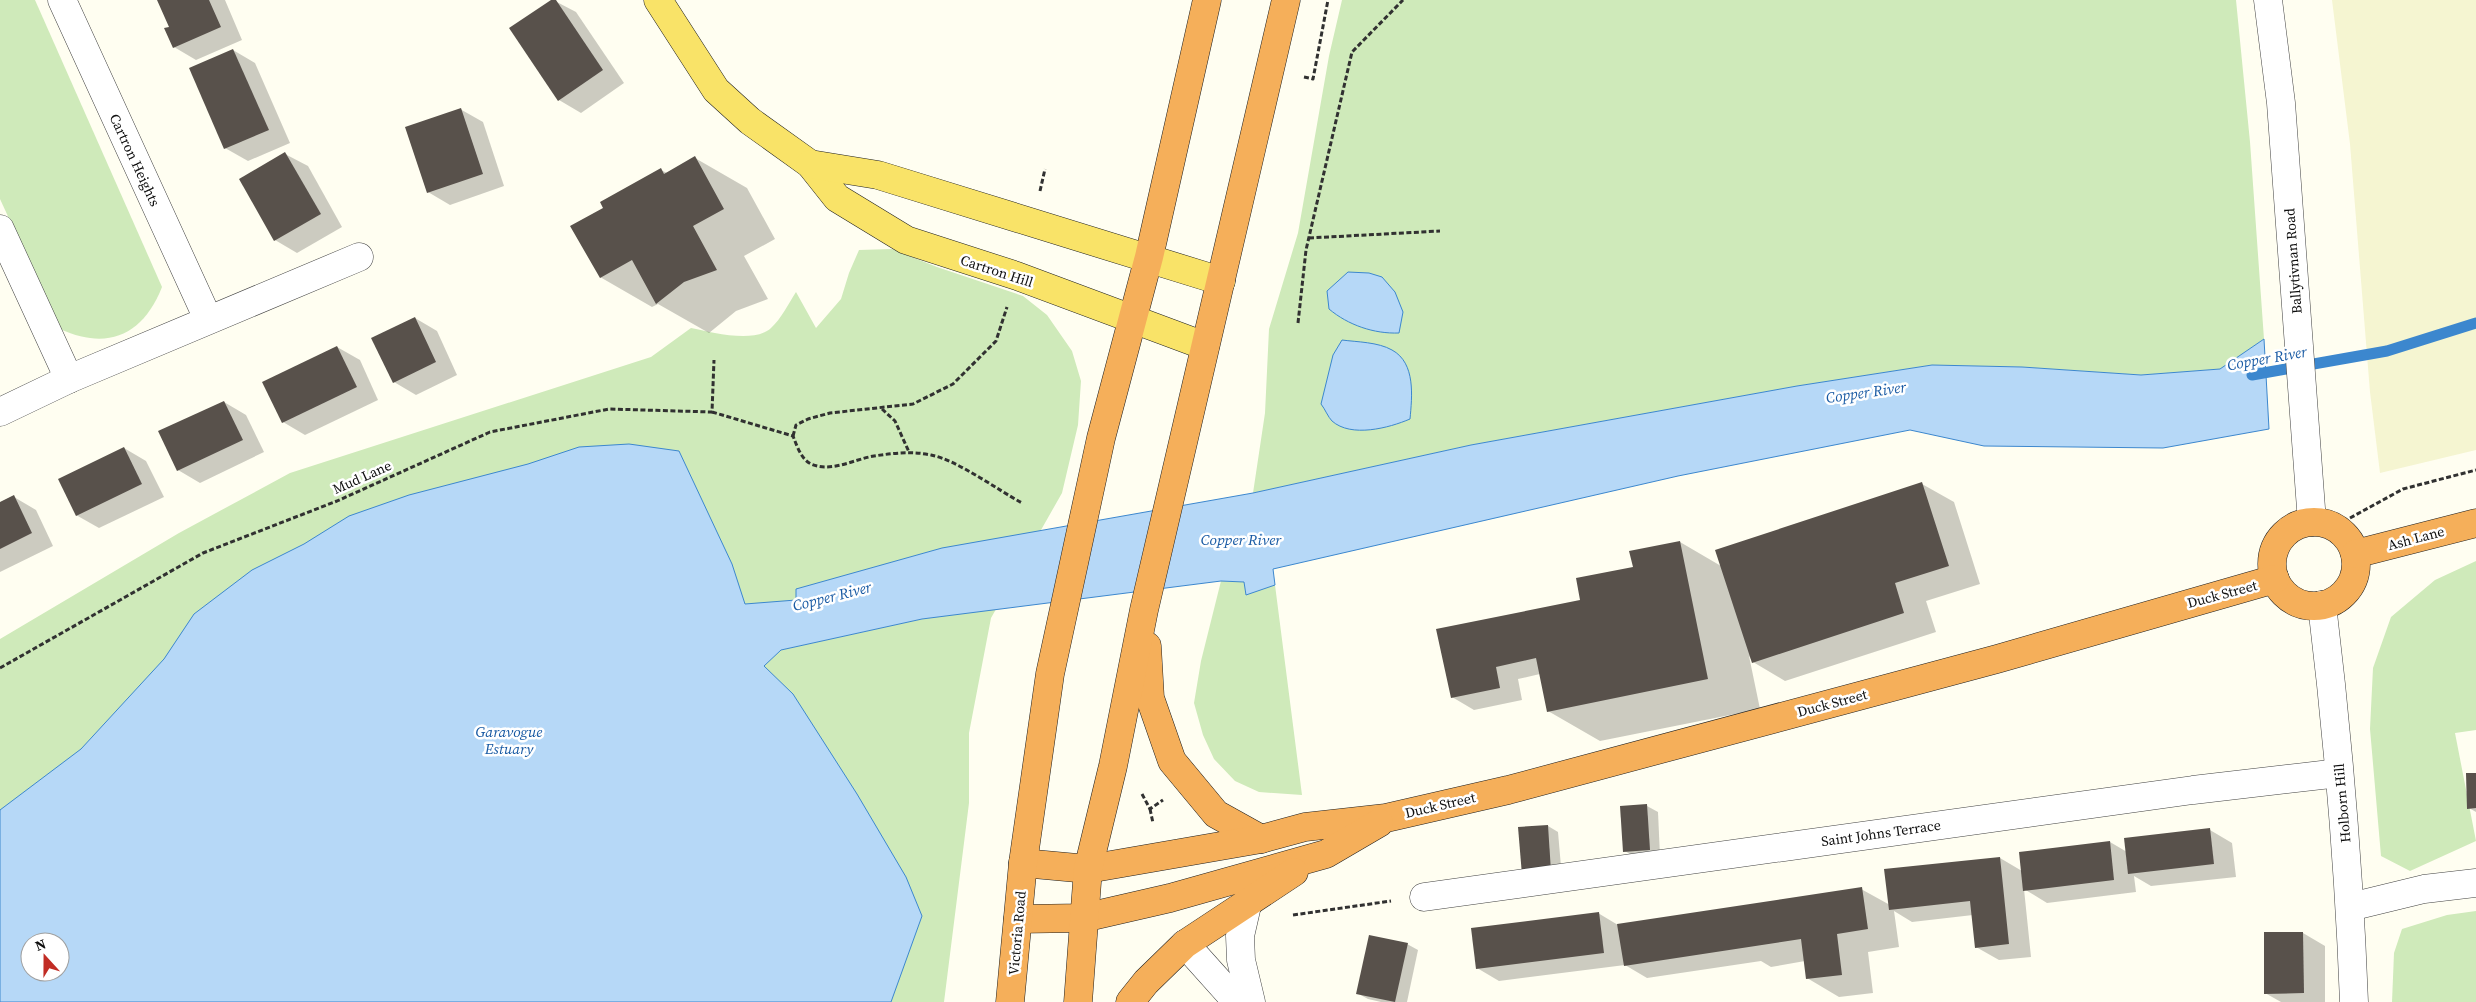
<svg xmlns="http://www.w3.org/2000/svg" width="2476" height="1002" font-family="'Source Serif 4',serif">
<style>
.farmland{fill:#f5f5d1}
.green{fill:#cfeaba;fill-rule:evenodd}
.water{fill:#b6d8f7;stroke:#3c87ce;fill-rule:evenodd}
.shadow{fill:#0003}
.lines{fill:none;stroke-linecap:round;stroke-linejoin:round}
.stream{stroke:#3c87ce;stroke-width:11}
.building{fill:#58514b}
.minor-casing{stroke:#424242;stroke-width:29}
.major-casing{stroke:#202020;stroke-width:29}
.highway-casing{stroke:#202020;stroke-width:29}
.path{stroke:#313131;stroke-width:3;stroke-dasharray:5 2.5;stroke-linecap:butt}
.minor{stroke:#fff;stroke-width:28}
.major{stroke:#f9e368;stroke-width:28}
.highway{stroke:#f5af5a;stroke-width:28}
.labels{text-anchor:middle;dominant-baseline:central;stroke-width:5;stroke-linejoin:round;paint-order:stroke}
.street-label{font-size:14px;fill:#0f0f0f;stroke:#fff}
.water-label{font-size:15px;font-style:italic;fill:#1759a3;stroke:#fff}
</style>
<rect width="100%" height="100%" fill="#fffef1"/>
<path class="farmland" d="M2332 0H2476V450L2380 473 2370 392 2350 144Z"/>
<g class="green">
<path d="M0 0H35L162 287C143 335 108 351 60 329L0 199Z"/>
<path d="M1342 0H2236L2250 142 2264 339 2221 369 2141 375 2022 367 1932 365 1797 386 1471 445 1253 493 1265 413 1269 329 1298 233 1329 56Z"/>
<path d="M892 249 937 267 1023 296 1047 315 1072 351 1081 381 1078 425 1062 493 991 618 969 733V803L944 1002H0V639L179 533 290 473 651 357 691 328C711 332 754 344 771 328 781 319 789 303 796 292L816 328 841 299 849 273 859 250ZM942 548 956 614 922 619 781 650 764 665 796 600 797 589ZM30 942H60V972H30Z"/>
<path d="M2476 561V730L2455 733 2476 841 2410 871 2381 856 2370 729 2373 668 2391 617 2435 580Z"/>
<path d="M1221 581 1244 582 1246 594 1275 585 1302 795 1259 792 1235 781 1214 759 1203 735 1194 703 1201 661Z"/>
<path d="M2476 911V1002H2392L2394 953 2402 929 2447 915Z"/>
</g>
<g class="water">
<path d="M1348 272 1369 273 1382 277 1395 292 1403 312 1399 333C1374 334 1348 325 1329 309L1327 291Z"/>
<path d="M2264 339 2269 429 2163 448 1984 446 1910 430 1678 476 1273 569 1275 585 1246 595 1244 582 1221 581 922 619 781 650 764 666 793 694 857 794 906 877 922 916 891 1002H0V810L81 749 164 659 194 614 252 570 304 544 349 516 409 495 528 464 579 447 629 444 679 451 732 564 745 604 796 600V589L942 548 1253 493 1471 445 1797 386 1932 365 2022 367 2141 375 2220 369ZM30 942H60V972H30Z"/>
<path d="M1342 340C1357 342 1378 342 1392 350 1416 363 1412 397 1410 419 1389 428 1351 438 1332 421 1328 417 1325 409 1321 404L1333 355Z"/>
</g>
<g class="shadow">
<path d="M159 0H225L242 40 196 60 174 47 170 27Z"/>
<path d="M553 0 576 12 624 83 581 113 559 100Z"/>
<path d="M233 50 255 63 290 143 248 161 225 148Z"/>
<path d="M460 109 483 122 504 186 450 205 428 192Z"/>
<path d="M285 154 308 166 342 227 297 253 275 240Z"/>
<path d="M695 158 747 188 775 239 744 256 768 299 736 311 709 333 658 304 652 307 600 277 605 208 661 170 667 173Z"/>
<path d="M415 318 437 331 457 375 416 395 394 382Z"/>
<path d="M337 347 360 360 378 400 305 435 283 422Z"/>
<path d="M224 402 246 415 264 452 200 483 178 470Z"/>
<path d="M124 448 146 461 164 497 99 528 76 515Z"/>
<path d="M1922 484 1954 502 1980 584 1926 601 1936 632 1785 681 1753 662 1749 656 1760 709 1600 741 1548 711 1540 674 1518 679 1522 700 1474 710 1452 697 1581 601 1680 542 1721 566Z"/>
<path d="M14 497 36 510 53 546 0 572V503Z"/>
<path d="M2476 774V812L2469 808Z"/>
<path d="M1647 806 1658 812 1660 856 1636 858 1625 851Z"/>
<path d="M1548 826 1558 832 1562 878 1534 880Z"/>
<path d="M2210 830 2232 843 2236 877 2151 886 2134 876 2136 892 2047 903 2024 889 2031 957 1999 960 1976 947 1973 915 1912 922 1894 911 1899 947 1868 952 1873 993 1839 997 1807 978 1805 961 1771 967 1761 961 1647 978 1625 965 1499 981 1477 968 1598 913 1618 925 1861 889 1890 905 2000 858 2022 871 2110 842 2127 852Z"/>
<path d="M2265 933H2303L2325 946V1002H2281L2265 993Z"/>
<path d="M1407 944 1418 950 1407 1002H1381L1368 999 1357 993Z"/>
</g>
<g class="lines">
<path class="stream" d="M2252 375 2387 351 2476 323"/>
</g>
<g class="building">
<path d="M157 0H209L221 27 173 48 164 28 169 27Z"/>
<path d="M551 0H556L603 70 558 101 509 28Z"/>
<path d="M233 49 269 130 224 149 189 68Z"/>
<path d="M461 108 483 174 427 193 405 127Z"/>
<path d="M285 152 321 214 274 241 239 179Z"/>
<path d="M695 156 724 209 693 226 717 270 684 282 656 304 632 260 600 278 570 226 603 208 600 202 661 168 664 174Z"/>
<path d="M415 317 436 362 393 383 371 338Z"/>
<path d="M337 346 357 387 282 423 262 382Z"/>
<path d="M224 401 243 440 177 471 158 431Z"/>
<path d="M124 447 142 484 76 516 58 479Z"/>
<path d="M1922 482 1949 566 1895 583 1904 613 1752 663 1715 550Z"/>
<path d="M14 495 32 533 0 549V502Z"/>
<path d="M1680 541 1708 679 1547 712 1536 658 1496 667 1500 688 1451 698 1436 629 1580 600 1576 578 1633 567 1629 551Z"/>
<path d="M2466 773H2476V808L2467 809Z"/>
<path d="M1647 804 1650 850 1623 852 1620 806Z"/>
<path d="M1548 825 1551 872 1522 875 1518 827Z"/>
<path d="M2210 828 2214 864 2128 874 2124 838Z"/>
<path d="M2110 841 2114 880 2023 891 2019 852Z"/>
<path d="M2000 857 2009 944 1975 948 1970 901 1889 910 1884 869Z"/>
<path d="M1862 887 1868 929 1837 934 1842 975 1806 979 1801 939 1624 966 1617 924Z"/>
<path d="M1599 912 1604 953 1476 969 1471 928Z"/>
<path d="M2264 932H2303L2304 993 2264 994Z"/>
<path d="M1369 935 1408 943 1395 1002 1356 994Z"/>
</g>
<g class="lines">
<defs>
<g id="minor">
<path d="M62 0 208 319"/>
<path d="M2268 0 2281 103 2312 522"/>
<path d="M0 229 69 379"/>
<path d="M0 412 69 379 359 257"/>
<path d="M2322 605C2338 737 2349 869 2354 1002"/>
<path d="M1424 897 2193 790 2339 773"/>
<path d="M1248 901 1240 936 1241 960 1251 1002"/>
<path d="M2350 907 2424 889 2476 883"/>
<path d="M1185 944 1237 1002"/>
</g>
<g id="major">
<path d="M658 0 716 90 750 121 810 164 837 198 906 240 1017 276 1205 346"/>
<path d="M810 164 878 175 1221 281"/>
</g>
<g id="highway">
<circle cx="2314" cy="564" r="42"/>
<path d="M2355 554 2476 523"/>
<path d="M1147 646 1150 698 1172 761 1216 814 1261 839"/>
<path d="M1023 863 1088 869 1261 839 1305 827 1386 818 1508 790 1997 659 2275 579"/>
<path d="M1018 919 1083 918 1170 898 1326 854 1379 823"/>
<path d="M1010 1002 1023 863 1050 674 1101 438 1149 257 1207 0"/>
<path d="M1078 1002 1088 869 1113 766 1144 610 1286 0"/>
<path d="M1130 1002 1146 982 1185 944 1294 872"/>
</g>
</defs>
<use href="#minor" class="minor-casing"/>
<use href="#major" class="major-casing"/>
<use href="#highway" class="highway-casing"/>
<g class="path">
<path d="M1304 77 1313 79 1328 0"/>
<path d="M1040 191 1045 169"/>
<path d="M1309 238 1440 231"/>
<path d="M1298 323 1306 250 1352 52 1403 0"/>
<path d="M882 409 895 421 909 452"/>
<path d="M712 412 793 436C797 446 801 459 811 464 831 473 855 459 874 456 894 453 912 451 931 455 957 460 998 490 1022 503"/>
<path d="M793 436 796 425 808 419 830 413 913 404 953 384 996 341 1007 307"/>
<path d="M2350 518 2403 489 2476 470"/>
<path d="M0 668 203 553 337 501 490 432 609 409 712 412 714 360"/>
<path d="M1142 794 1150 809 1163 800"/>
<path d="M1150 809 1153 823"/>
<path d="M1293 915 1391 901"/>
</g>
<use href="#minor" class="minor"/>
<use href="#major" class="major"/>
<use href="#highway" class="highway"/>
</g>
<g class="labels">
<g class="street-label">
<text transform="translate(135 160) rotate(65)">Cartron Heights</text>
<text transform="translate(2293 261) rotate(-94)">Ballytivnan Road</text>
<text transform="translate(997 271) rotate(18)">Cartron Hill</text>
<text transform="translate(362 477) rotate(-24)">Mud Lane</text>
<text transform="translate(2416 538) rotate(-15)">Ash Lane</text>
<text transform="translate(2222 594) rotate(-15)">Duck Street</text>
<text transform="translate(1832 703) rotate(-15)">Duck Street</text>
<text transform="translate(2342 803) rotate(-95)">Holborn Hill</text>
<text transform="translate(1440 805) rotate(-13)">Duck Street</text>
<text transform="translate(1881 833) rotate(-8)">Saint Johns Terrace</text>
<text transform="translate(1017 933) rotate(-85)">Victoria Road</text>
</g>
<g class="water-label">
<text transform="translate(2267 358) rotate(-10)">Copper River</text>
<text transform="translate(1866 392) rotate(-8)">Copper River</text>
<text x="1241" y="539">Copper River</text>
<text transform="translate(832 596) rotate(-14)">Copper River</text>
<text x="509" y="731">Garavogue<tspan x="509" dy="17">Estuary</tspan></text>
</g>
</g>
<g transform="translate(45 957) rotate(339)"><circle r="24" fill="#ffffff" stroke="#9f9f9f"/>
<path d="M0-4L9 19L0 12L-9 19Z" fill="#c12c25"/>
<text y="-8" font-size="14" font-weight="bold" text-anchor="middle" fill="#0f0f0f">N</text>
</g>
</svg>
